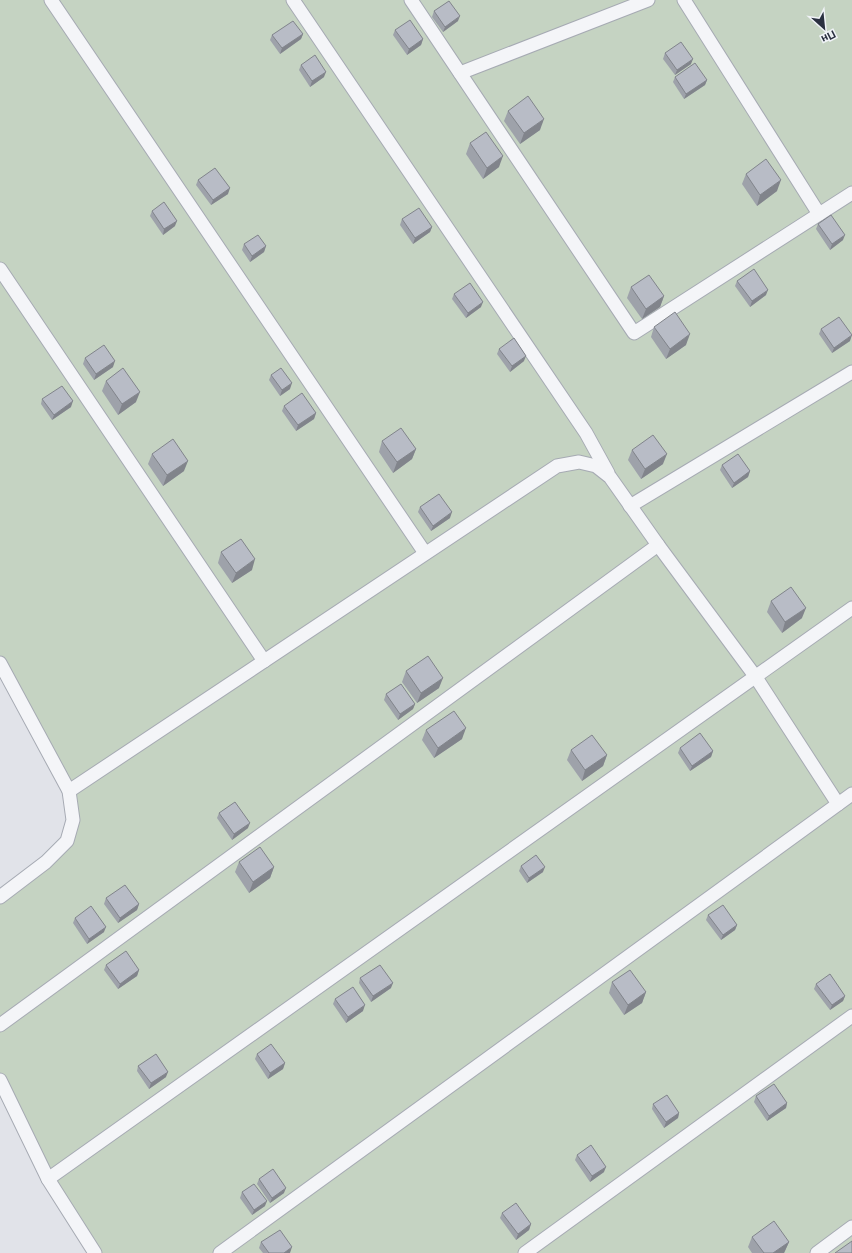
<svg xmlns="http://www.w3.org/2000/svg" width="852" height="1253" font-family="Barlow,sans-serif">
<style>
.green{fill:#c5d3c2}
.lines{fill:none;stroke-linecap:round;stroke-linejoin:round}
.service-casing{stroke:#a6aab3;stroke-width:15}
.service{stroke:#f4f5f8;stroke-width:13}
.wall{fill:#9ea2aa}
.shaded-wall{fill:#81848b}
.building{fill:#b8bcc6;stroke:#81848b}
</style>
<rect width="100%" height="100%" fill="#e1e3e9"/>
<path class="green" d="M0 0H852V1253H95L0 1080V897L67 841 69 791 0 663Z"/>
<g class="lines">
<defs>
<g id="service">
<path d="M51 0 425 553"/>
<path d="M293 0 586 433 608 473"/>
<path d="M411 0 634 333 852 193"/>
<path d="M684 0 819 214"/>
<path d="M460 73 648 0"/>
<path d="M0 269 264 661"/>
<path d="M630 506 852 372"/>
<path d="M0 663 69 791 73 820 67 841 46 862 0 897"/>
<path d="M69 791 557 466 579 462 596 466 610 477 658 545 755 676 838 804"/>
<path d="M0 1025 658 545"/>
<path d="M0 1080 48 1179 95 1253"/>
<path d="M48 1179 852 608"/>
<path d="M220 1253 852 794"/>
<path d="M525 1253 852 1016"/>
<path d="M817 1253 852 1227"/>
</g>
</defs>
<use href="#service" class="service-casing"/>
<use href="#service" class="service"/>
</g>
<g class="wall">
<path d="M434 11 458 21 443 32 432 17Z"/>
<path d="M395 30 423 39 421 45 407 55 393 35Z"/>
<path d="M303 34 301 39 280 54 270 40 272 35Z"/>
<path d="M665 53 691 64 675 75 663 59Z"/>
<path d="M301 65 324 77 310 87 299 70Z"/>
<path d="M675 77 707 80 705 85 684 99 673 82Z"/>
<path d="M508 111 540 130 520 144 504 121Z"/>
<path d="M470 143 499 167 483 179 466 154Z"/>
<path d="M746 174 777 191 757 206 742 184Z"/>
<path d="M198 180 228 194 211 205 196 185Z"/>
<path d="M152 211 175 226 163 235 150 216Z"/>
<path d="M402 219 432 227 430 232 413 244 400 225Z"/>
<path d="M818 224 843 240 830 250 816 229Z"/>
<path d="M244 244 266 246 264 252 250 262 242 250Z"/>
<path d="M737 281 766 295 750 307 735 286Z"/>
<path d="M631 287 664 296 660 307 642 319 627 298Z"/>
<path d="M454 294 481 307 466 318 452 299Z"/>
<path d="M654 327 686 345 666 359 651 337Z"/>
<path d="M821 329 850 341 832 353 819 334Z"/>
<path d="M499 349 524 361 510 372 497 354Z"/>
<path d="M85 358 113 367 94 380 83 364Z"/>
<path d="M271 375 290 389 280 396 269 380Z"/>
<path d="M106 381 136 402 118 415 102 391Z"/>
<path d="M42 399 71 407 52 420 41 404Z"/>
<path d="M284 406 316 413 314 419 296 431 282 411Z"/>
<path d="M382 441 416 449 412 459 393 473 379 452Z"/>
<path d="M632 450 663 464 641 479 628 460Z"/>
<path d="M152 454 184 471 163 486 148 464Z"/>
<path d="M722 465 750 471 748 477 732 488 720 470Z"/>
<path d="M420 507 450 518 431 531 418 512Z"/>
<path d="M221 552 252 570 232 583 218 563Z"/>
<path d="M771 601 802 618 782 633 767 612Z"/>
<path d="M406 671 439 688 417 703 402 682Z"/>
<path d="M386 694 415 704 413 709 398 720 384 700Z"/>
<path d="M426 730 462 739 434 758 422 740Z"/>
<path d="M680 748 713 751 711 757 690 771 678 753Z"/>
<path d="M571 750 607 755 603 766 582 781 567 760Z"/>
<path d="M219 813 248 828 232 840 217 818Z"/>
<path d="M239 862 274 867 270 878 249 893 235 872Z"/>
<path d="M521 866 543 872 527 883 519 871Z"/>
<path d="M106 898 139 904 137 910 118 923 104 904Z"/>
<path d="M708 915 737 925 735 930 721 940 706 920Z"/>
<path d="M75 918 104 932 87 944 73 923Z"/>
<path d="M106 965 139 970 137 976 118 989 104 970Z"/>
<path d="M360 978 391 988 371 1002 359 983Z"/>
<path d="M612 982 646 992 642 1003 624 1015 609 993Z"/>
<path d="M816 984 845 996 843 1001 830 1010 814 989Z"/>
<path d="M335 999 363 1011 346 1023 333 1004Z"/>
<path d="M257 1054 285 1063 283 1069 268 1079 255 1059Z"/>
<path d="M138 1066 166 1077 149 1089 137 1071Z"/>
<path d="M756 1096 787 1103 786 1108 767 1121 754 1102Z"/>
<path d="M653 1104 679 1113 678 1118 664 1128 652 1109Z"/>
<path d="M577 1155 604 1172 590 1182 575 1160Z"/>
<path d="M259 1179 284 1193 270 1203 257 1184Z"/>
<path d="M242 1192 265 1206 252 1215 240 1198Z"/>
<path d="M502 1213 531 1224 529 1230 516 1240 500 1218Z"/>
<path d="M752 1237 789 1242 784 1253H752L748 1247Z"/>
<path d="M261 1242 290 1253H263L259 1248Z"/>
</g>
<g class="shaded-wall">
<path d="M460 16 458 21 443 32 445 27Z"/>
<path d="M303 34 301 39 280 54 282 48Z"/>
<path d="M423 39 421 45 407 55 409 49Z"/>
<path d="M693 59 691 64 675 75 677 70Z"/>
<path d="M326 72 324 77 310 87 312 81Z"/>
<path d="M707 80 705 85 684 99 686 94Z"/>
<path d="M544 119 540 130 520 144 524 133Z"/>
<path d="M503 156 499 167 483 179 487 168Z"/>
<path d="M781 180 777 191 757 206 760 195Z"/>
<path d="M230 188 228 194 211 205 213 200Z"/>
<path d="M177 221 175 226 163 235 164 229Z"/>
<path d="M432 227 430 232 413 244 415 238Z"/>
<path d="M845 235 843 240 830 250 832 244Z"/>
<path d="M266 246 264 252 250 262 252 256Z"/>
<path d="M768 290 766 295 750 307 752 301Z"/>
<path d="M664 296 660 307 642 319 646 309Z"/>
<path d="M483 302 481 307 466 318 468 313Z"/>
<path d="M690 334 686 345 666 359 670 349Z"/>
<path d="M852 335 850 341 832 353 834 348Z"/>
<path d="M526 356 524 361 510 372 512 366Z"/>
<path d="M115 361 113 367 94 380 96 374Z"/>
<path d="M292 383 290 389 280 396 282 390Z"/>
<path d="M140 392 136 402 118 415 122 404Z"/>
<path d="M73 401 71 407 52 420 54 415Z"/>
<path d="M316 413 314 419 296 431 298 425Z"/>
<path d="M416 449 412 459 393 473 397 462Z"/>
<path d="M667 454 663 464 641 479 645 469Z"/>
<path d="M188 461 184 471 163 486 167 475Z"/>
<path d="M750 471 748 477 732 488 734 483Z"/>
<path d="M452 512 450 518 431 531 433 526Z"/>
<path d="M255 559 252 570 232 583 236 573Z"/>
<path d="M806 608 802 618 782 633 785 622Z"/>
<path d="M443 678 439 688 417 703 421 693Z"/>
<path d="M415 704 413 709 398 720 400 714Z"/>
<path d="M466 728 462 739 434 758 438 748Z"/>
<path d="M713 751 711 757 690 771 692 766Z"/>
<path d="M607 755 603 766 582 781 585 770Z"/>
<path d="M250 823 248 828 232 840 234 834Z"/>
<path d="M274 867 270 878 249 893 253 882Z"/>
<path d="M545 867 543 872 527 883 529 878Z"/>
<path d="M139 904 137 910 118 923 120 918Z"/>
<path d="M737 925 735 930 721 940 723 935Z"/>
<path d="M106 927 104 932 87 944 89 939Z"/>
<path d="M139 970 137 976 118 989 120 984Z"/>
<path d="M393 983 391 988 371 1002 373 996Z"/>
<path d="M646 992 642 1003 624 1015 628 1005Z"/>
<path d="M845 996 843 1001 830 1010 832 1005Z"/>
<path d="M365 1005 363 1011 346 1023 348 1017Z"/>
<path d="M285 1063 283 1069 268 1079 270 1073Z"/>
<path d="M168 1072 166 1077 149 1089 151 1083Z"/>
<path d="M787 1103 786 1108 767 1121 769 1116Z"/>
<path d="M679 1113 678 1118 664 1128 666 1122Z"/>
<path d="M606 1167 604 1172 590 1182 592 1176Z"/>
<path d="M286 1188 284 1193 270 1203 272 1198Z"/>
<path d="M267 1201 265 1206 252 1215 254 1210Z"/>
<path d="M531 1224 529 1230 516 1240 518 1234Z"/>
<path d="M789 1242 784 1253H773Z"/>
<path d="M292 1247 290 1253H284Z"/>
</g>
<g class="building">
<path d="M449 1 460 16 445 27 434 11Z"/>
<path d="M410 20 423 39 409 49 395 30Z"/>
<path d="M293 21 303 34 282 48 272 35Z"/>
<path d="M681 42 693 59 677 70 665 53Z"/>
<path d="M315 55 326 72 312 81 301 65Z"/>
<path d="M695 63 707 80 686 94 675 77Z"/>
<path d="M528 96 544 119 524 133 508 111Z"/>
<path d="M486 132 503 156 487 168 470 143Z"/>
<path d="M766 159 781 180 760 195 746 174Z"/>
<path d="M215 168 230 188 213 200 198 180Z"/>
<path d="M164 202 177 221 164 229 152 211Z"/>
<path d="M419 208 432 227 415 238 402 219Z"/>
<path d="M831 215 845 235 832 244 818 224Z"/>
<path d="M258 235 266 246 252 256 244 244Z"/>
<path d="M754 269 768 290 752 301 737 281Z"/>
<path d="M649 275 664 296 646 309 631 287Z"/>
<path d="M470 283 483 302 468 313 454 294Z"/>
<path d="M675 312 690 334 670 349 654 327Z"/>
<path d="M839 317 852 335 834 348 821 329Z"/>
<path d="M514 338 526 356 512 366 499 349Z"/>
<path d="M104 345 115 361 96 374 85 358Z"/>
<path d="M123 368 140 392 122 404 106 381Z"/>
<path d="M281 368 292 383 282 390 271 375Z"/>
<path d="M62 386 73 401 54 415 42 399Z"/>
<path d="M302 393 316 413 298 425 284 406Z"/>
<path d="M401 428 416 449 397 462 382 441Z"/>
<path d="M653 435 667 454 645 469 632 450Z"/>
<path d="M173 439 188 461 167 475 152 454Z"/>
<path d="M738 454 750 471 734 483 722 465Z"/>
<path d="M439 494 452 512 433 526 420 507Z"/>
<path d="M241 539 255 559 236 573 221 552Z"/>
<path d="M791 587 806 608 785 622 771 601Z"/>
<path d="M428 656 443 678 421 693 406 671Z"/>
<path d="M401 684 415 704 400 714 386 694Z"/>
<path d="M454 711 466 728 438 748 426 730Z"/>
<path d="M700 733 713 751 692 766 680 748Z"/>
<path d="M592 735 607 755 585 770 571 750Z"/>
<path d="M235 802 250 823 234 834 219 813Z"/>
<path d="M260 847 274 867 253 882 239 862Z"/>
<path d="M536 855 545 867 529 878 521 866Z"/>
<path d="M125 885 139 904 120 918 106 898Z"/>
<path d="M723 905 737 925 723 935 708 915Z"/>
<path d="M91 906 106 927 89 939 75 918Z"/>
<path d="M126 951 139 970 120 984 106 965Z"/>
<path d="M380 965 393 983 373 996 360 978Z"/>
<path d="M630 970 646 992 628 1005 612 982Z"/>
<path d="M830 974 845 996 832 1005 816 984Z"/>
<path d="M353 987 365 1005 348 1017 335 999Z"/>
<path d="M271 1044 285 1063 270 1073 257 1054Z"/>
<path d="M156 1054 168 1072 151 1083 138 1066Z"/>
<path d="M774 1084 787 1103 769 1116 756 1096Z"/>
<path d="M667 1095 679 1113 666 1122 653 1104Z"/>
<path d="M591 1145 606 1167 592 1176 577 1155Z"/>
<path d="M273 1169 286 1188 272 1198 259 1179Z"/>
<path d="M254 1184 267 1201 254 1210 242 1192Z"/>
<path d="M516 1203 531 1224 518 1234 502 1213Z"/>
<path d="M774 1221 789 1242 773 1253H764L752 1237Z"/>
<path d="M280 1230 292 1247 284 1253H269L261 1242Z"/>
<path d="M852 1241V1253H835Z"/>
</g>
<g transform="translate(824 28) rotate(153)" stroke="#f0f3f7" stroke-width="3" paint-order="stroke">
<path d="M0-3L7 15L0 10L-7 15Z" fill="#2a3040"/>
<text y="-6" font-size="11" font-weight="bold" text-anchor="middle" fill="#2a3040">Пн</text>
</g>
</svg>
